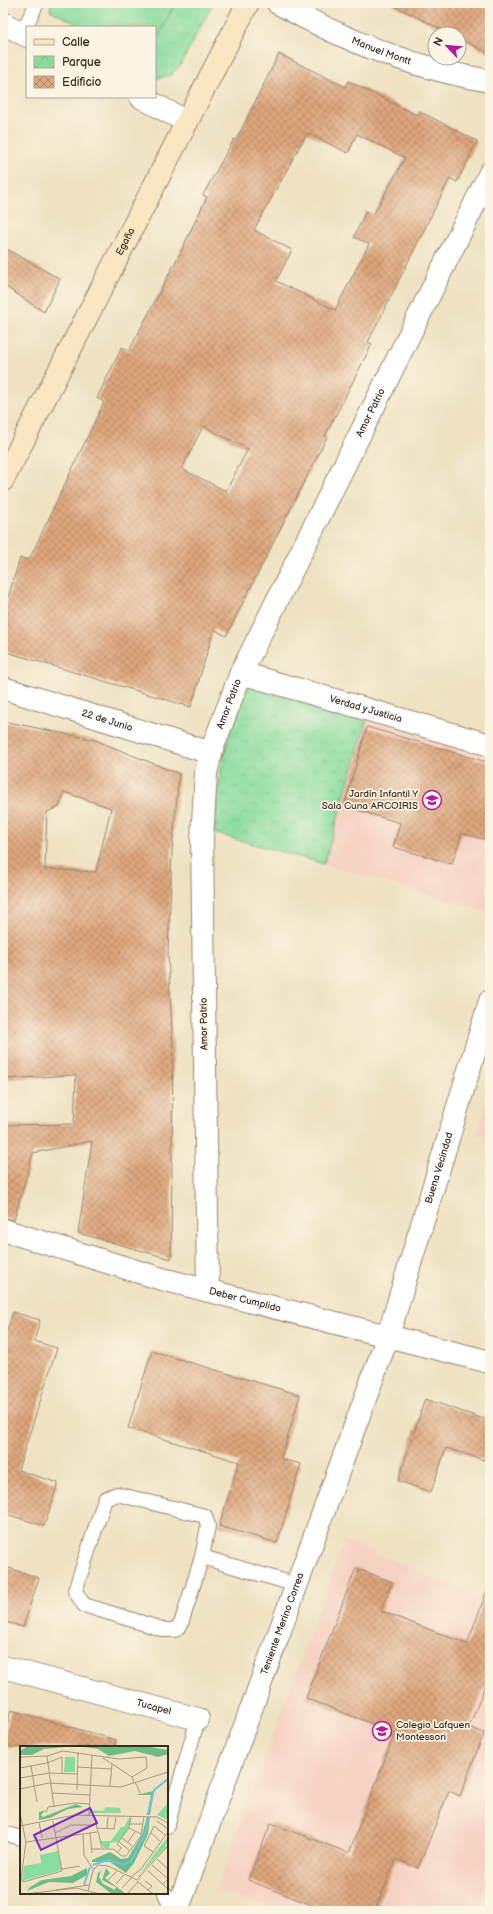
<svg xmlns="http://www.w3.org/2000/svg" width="493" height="1914" font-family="'Balsamiq Sans',sans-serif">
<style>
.built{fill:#f6d2c3}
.grass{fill:url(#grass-tufts);stroke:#62835e}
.park{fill:url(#park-crowns);stroke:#62835e}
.garden{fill:#88dc9e;stroke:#62835e}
.building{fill:url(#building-cross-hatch);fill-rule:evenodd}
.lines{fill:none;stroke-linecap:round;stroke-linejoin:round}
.lane-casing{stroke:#958670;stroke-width:16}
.street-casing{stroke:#958670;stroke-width:24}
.secondary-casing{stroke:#958670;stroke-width:24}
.lane{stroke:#fff;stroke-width:14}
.street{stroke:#fff;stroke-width:22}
.secondary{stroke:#fbe6c4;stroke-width:22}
.labels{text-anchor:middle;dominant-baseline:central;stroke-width:3.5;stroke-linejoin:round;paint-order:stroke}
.street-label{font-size:10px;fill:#3b2a1e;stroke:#fcf5e5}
.poi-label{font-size:10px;fill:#3b2a1e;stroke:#fcf5e5;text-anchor:end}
.inset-river{fill:none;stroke:#6ec0ea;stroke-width:2}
.inset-road{fill:none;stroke:#a79880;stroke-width:1}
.view{fill:#7b2cbf;fill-opacity:0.15;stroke:#7b2cbf;stroke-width:2}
.inset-edge{fill:none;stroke:#3b2a1e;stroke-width:2}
</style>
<defs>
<pattern id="grass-tufts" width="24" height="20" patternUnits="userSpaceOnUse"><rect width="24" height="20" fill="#88dc9e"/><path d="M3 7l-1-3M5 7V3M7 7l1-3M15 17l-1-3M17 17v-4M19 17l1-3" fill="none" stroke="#76bd88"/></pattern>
<pattern id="park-crowns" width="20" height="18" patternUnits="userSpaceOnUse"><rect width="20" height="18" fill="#88dc9e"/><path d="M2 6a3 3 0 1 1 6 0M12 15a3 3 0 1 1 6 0" fill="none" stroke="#76bd88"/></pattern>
<pattern id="building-cross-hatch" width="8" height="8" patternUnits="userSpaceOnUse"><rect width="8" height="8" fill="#dea67d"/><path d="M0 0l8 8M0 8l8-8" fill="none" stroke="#b58766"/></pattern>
</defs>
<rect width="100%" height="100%" fill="#fcf5e5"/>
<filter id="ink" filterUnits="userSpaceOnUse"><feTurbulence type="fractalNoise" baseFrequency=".025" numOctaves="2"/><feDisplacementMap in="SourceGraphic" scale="8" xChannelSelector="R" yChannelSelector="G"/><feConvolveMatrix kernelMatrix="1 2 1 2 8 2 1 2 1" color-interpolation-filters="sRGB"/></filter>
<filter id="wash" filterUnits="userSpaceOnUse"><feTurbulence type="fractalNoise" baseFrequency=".012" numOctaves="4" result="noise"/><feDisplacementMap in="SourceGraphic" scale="16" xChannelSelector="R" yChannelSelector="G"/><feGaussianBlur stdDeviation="0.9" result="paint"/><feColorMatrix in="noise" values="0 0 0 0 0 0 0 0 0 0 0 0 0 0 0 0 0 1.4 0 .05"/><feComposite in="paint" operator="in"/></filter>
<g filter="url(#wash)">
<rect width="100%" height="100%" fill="#efe2c2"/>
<g class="built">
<path d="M367 720 490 756V913L324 864Z"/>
<path d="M490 1093V1138L477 1135Z"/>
<path d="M344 1540 490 1602V1860L479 1911H284L216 1891Z"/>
</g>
<path class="grass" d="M175 3H213L180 66 171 75 155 79V43Z"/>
<path class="park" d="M249 684 367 720 324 864 214 833C217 805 218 777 225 751 230 728 240 706 249 684Z"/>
<path class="garden" d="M51 3H175L155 43V27H82L50 10Z"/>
<g id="blocks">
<g class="building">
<path d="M389 3H490V54L459 38V34H451Z"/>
<path d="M279 54 345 87 348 81 417 115 419 111 477 141 457 182 450 178 368 342 372 344 325 436 327 437 226 636 214 629 191 707 3 651V615L20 558 29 560 104 402 97 398 122 347 129 351 179 255 207 197 203 195 234 139 236 140ZM307 133 348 153 357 134 405 158 373 215 366 211 354 237 369 244 335 310 276 281 292 250 254 230ZM203 426 248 449 226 491 182 469Z"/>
<path d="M3 247 60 279 44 312 3 285Z"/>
<path d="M3 721 95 740 179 774 172 851 168 953 173 1051 171 1259 78 1233 92 1141 33 1153 14 1220 3 1218V1125L74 1124 76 1075 3 1079ZM64 792 111 808 96 872 45 869 47 812 59 807Z"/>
<path d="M367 727 490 763V841L462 833 452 864 393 847 400 823 344 806Z"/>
<path d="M13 1312 40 1320 34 1341 57 1348 18 1470 58 1483 44 1526 3 1513V1342Z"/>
<path d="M152 1351 300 1395 281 1459 301 1464 277 1543 219 1526 239 1462 128 1428Z"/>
<path d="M425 1399 490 1421V1442L484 1460 446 1448 431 1492 398 1481Z"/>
<path d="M3 1566 39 1578 23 1627 3 1621Z"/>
<path d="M356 1568 392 1582 381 1611 467 1644 488 1588 490 1589V1673L469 1727 484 1733 460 1796 449 1791 418 1868 396 1859 375 1911H327L248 1880 271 1823 349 1853 395 1733 306 1698Z"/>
<path d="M11 1710 116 1740 115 1747H3V1740Z"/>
</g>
</g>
</g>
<g filter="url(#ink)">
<use href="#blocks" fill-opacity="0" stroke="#958670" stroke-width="1"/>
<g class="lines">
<defs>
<g id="lane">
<path d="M22 33 37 3"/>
<path d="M117 1494 205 1516 208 1526 202 1557 181 1624 175 1630H165L84 1605 75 1591 105 1499Z"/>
<path d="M202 1557 297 1585"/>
<path d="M167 1826 198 1719"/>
<path d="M3 1833 21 1838"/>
<path d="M165 1893 172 1911"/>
</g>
<g id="street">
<path id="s1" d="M278 3C343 40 416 69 490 81"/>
<path d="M3 23 27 36"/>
<path d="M141 97 187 122"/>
<path id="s2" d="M241 673 490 745"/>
<path id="s3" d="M3 688 211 753"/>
<path id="s4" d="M3 1230 162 1279 490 1362"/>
<path id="s5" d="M208 1291 202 838 206 773 212 749 241 673 490 173"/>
<path id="s6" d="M3 1667 198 1719"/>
<path id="s7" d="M177 1911 388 1336 490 1001"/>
</g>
<g id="secondary">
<path id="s8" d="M3 480 248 3"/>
</g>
</defs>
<use href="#lane" class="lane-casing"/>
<use href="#street" class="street-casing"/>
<use href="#secondary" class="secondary-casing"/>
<use href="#lane" class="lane"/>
<use href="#street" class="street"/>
<use href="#secondary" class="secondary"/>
</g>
</g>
<defs>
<symbol id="school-ring" viewBox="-11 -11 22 22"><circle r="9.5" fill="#fcf5e5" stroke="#b5179e" stroke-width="1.5"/><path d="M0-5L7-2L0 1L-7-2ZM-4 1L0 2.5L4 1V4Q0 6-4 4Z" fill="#b5179e"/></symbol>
</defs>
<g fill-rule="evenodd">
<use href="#school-ring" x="421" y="789" width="22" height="22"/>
<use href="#school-ring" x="371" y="1720" width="22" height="22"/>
</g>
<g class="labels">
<g class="street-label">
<text stroke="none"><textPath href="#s1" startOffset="114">Manuel Montt</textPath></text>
<text stroke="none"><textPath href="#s8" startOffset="268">Egaña</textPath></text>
<text stroke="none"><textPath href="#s5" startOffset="915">Amor Patrio</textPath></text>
<text stroke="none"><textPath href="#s5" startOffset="591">Amor Patrio</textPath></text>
<text stroke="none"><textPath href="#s2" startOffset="130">Verdad y Justicia</textPath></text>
<text stroke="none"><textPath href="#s3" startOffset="109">22 de Junio</textPath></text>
<text transform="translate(204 1024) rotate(-91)">Amor Patrio</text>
<text stroke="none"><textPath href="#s7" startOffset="788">Buena Vecindad</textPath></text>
<text stroke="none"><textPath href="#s4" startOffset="252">Deber Cumplido</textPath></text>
<text stroke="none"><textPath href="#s7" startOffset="306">Teniente Merino Correa</textPath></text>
<text stroke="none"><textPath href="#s6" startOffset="156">Tucapel</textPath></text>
</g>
<g class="poi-label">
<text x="418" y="794">Jardín Infantil Y<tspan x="418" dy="12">Sala Cuna ARCOIRIS</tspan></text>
<text x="396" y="1725" text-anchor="start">Colegio Lafquen<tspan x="396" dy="12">Montessori</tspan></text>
</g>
</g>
<g transform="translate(20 1746)">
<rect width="148" height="148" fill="#efe2c2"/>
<path d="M109 72H111L108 83 98 96 90 97 89 103 84 102 80 95H91L101 81H104ZM148 91 146 101 120 128 135 107ZM38 105 42 124 2 135 4 120 21 117 20 109Z" fill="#88dc9e"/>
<path d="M8 0H56L24 3 12 9H0V5ZM57 0H124L148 4V8L138 11 115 5 89 10 78 3ZM148 31 134 45 130 69H127L131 49H116L133 45ZM56 58 63 61 48 63 30 72 19 74V66L26 64 21 69 23 71ZM127 71H130L128 88 114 117 106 127 90 116H72V114L90 106 101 113 108 112 122 89ZM67 122V129L53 137 29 136 7 145 10 141 22 134 51 130ZM86 122 90 127 85 132 106 148H92L76 136 78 127 81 125 79 131 83 138 95 144 96 141 82 134Z" fill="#6ebc85"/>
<path d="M45 11H55V26H44ZM148 57V74L137 69ZM86 61 100 62 101 67H70V64L83 65Z" fill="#88dc9e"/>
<path class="inset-river" d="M128 68 134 44 148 33M73 119 87 114 104 119 111 115 125 88 128 73M64 139 70 121"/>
<path class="inset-road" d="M27 10 34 61M0 11 27 10 43 5 99 13 126 11 127 22 112 31M83 12 112 31 114 37M11 20 17 56M57 21 91 23M0 22 27 17 42 11V28M0 32 29 27 57 28M115 36 120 47M90 40 92 18M0 43 29 37 101 41 148 26M57 44 58 6M32 47 70 49M0 67 6 96 1 133 3 136 42 125 33 75M26 67 28 61 55 57 69 58M69 69 72 9M74 69 82 102M137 75 148 83M19 76 22 92M110 78H123M0 80 55 69 137 71 148 77M76 82 94 83 96 71M109 82 121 88M87 83 88 71M35 87 51 79H75M70 87 72 107M131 87 140 95M63 88 64 109 73 123M102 92 112 100M6 96 77 86M99 96 109 104M108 96 115 86M71 103H93L102 110H106L121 90 124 70M98 106 101 102 97 98 109 82 111 70M133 106 124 100 134 80 145 89M137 113 148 123M132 119 148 133 143 138M42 123 60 120M128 125 148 143M120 130 148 100M111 131 121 123 148 86M88 134 97 125M117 135 133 148M125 135 132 140 128 144M96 138 104 129M102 142 111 132M36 144 69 139M68 145 73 124 78 119 88 120 117 134 120 132 119 129M108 147 118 136M5 148 56 142 80 148"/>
<path class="view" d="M70 62 77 77 21 104 14 89Z"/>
<rect width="148" height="148" class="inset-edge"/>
</g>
<rect width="493" height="1914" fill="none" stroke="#fcf5e5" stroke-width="16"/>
<rect x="26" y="26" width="130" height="72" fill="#fcf5e5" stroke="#afa495"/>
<rect x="34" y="39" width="20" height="6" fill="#fbe6c4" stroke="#afa495"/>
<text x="62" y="46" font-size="12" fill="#3b2a1e">Calle</text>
<rect x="34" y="56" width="20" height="12" fill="url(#park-crowns)" stroke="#afa495"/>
<text x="62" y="66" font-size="12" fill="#3b2a1e">Parque</text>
<rect x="34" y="76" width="20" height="12" fill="url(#building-cross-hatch)" stroke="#afa495"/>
<text x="62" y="86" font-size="12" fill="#3b2a1e">Edificio</text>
<g transform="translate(447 46) rotate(296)"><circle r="19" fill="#fcf5e5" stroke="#afa495"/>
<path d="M0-3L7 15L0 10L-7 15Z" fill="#b5179e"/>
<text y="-6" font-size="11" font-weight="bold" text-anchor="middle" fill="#3b2a1e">N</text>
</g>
</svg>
